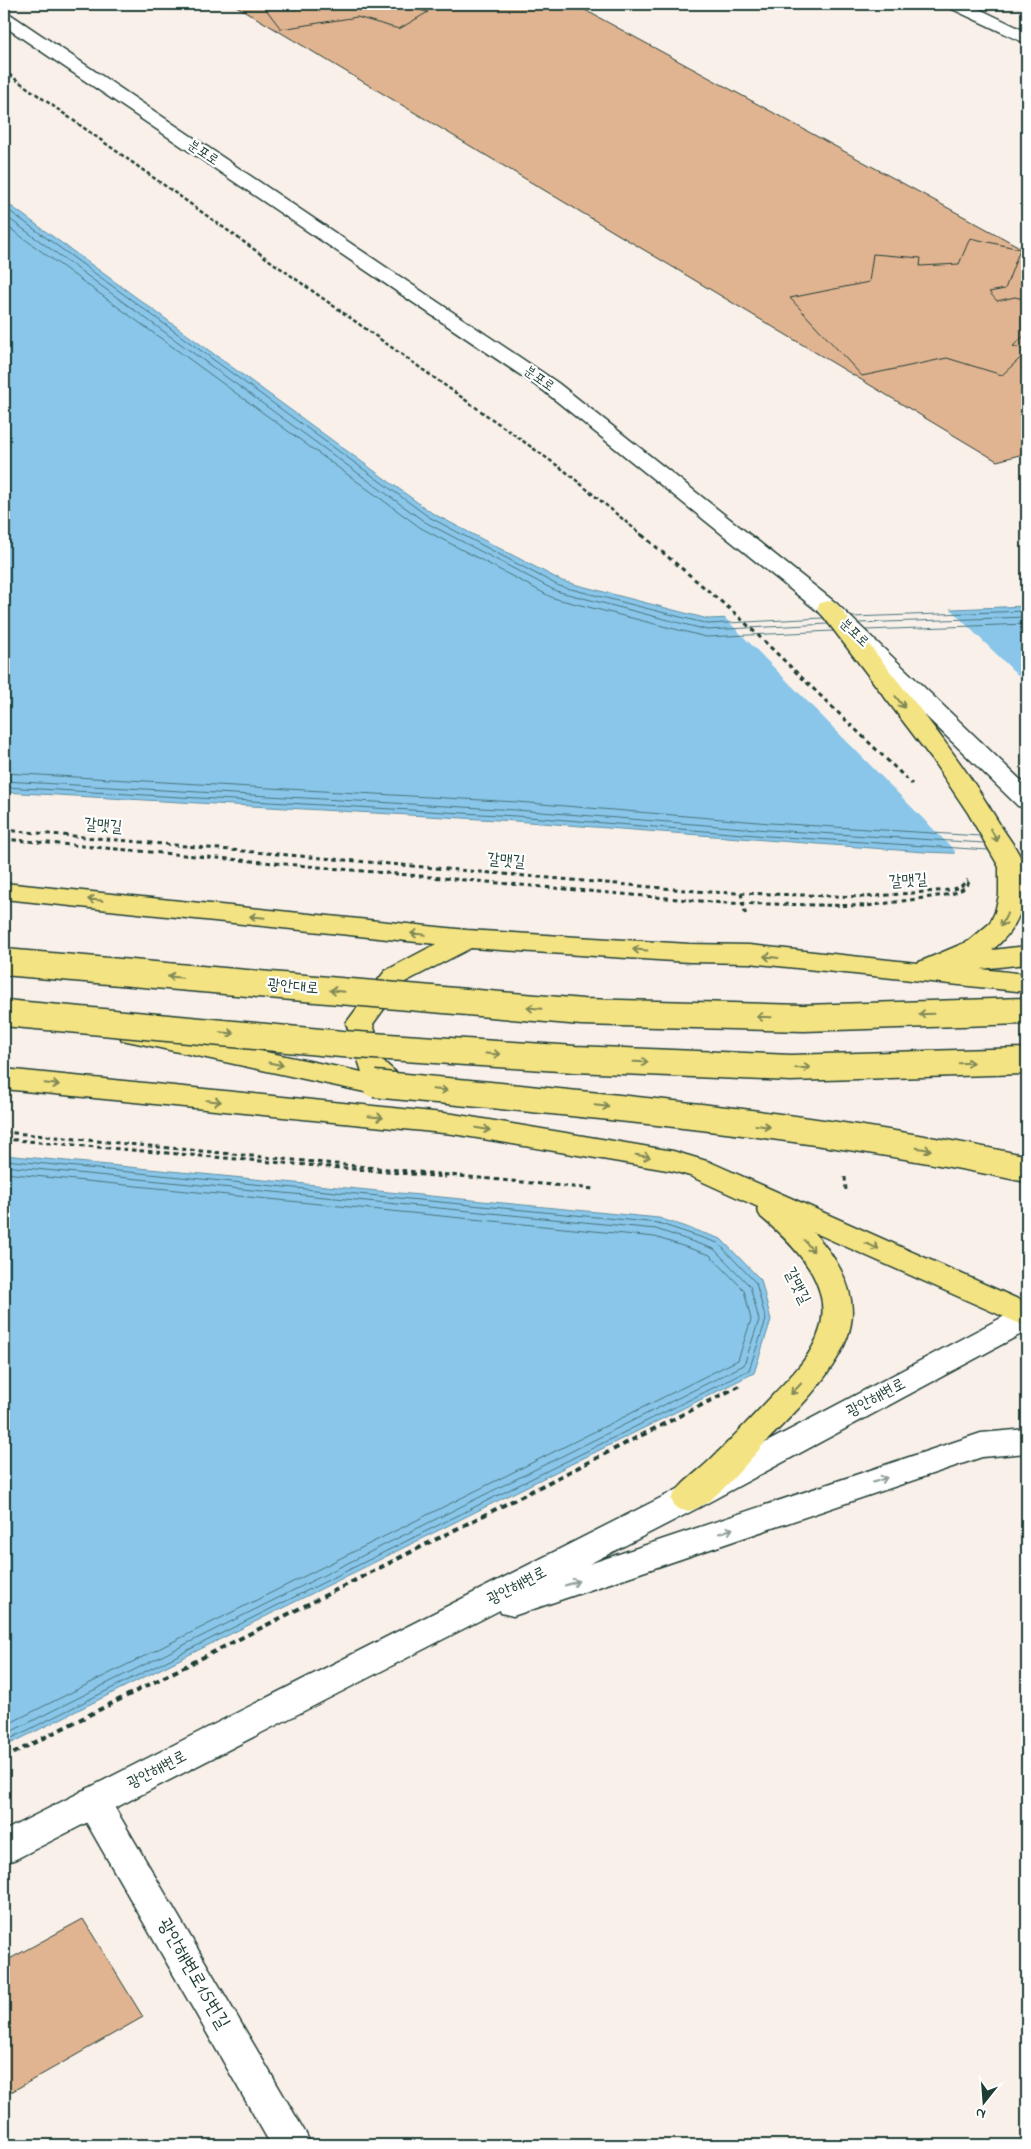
<svg xmlns="http://www.w3.org/2000/svg" width="1031" height="2149" font-family="'Indie Flower','Poor Story',sans-serif">
<style>
.water{fill:#89c6e9;stroke:#5f8fa1}
.pier{fill:#f9f0e9}
.lines{fill:none;stroke-linecap:round;stroke-linejoin:round}
.shore{stroke:#49747c;stroke-width:1}
.building{fill:#e1b491;stroke:#1f3d34}
.street-casing{stroke:#1f3d34;stroke-width:3}
.secondary-casing{stroke:#1f3d34;stroke-width:3}
.highway-casing{stroke:#1f3d34;stroke-width:3}
.path-far2{stroke:#1f3d34;stroke-width:2.5;stroke-dasharray:4 2.5;stroke-linecap:butt}
.path-far1{stroke:#1f3d34;stroke-width:3;stroke-dasharray:4.5 4;stroke-linecap:butt}
.path{stroke:#1f3d34;stroke-width:4;stroke-dasharray:6 4.5;stroke-linecap:butt}
.street{fill:#fff;fill-rule:evenodd}
.secondary{fill:#fff;fill-rule:evenodd}
.highway{fill:#f4e382;fill-rule:evenodd}
.highway-bridge-casing{stroke:#1f3d34;stroke-width:29;stroke-linecap:butt}
.highway-bridge{stroke:#f4e382;stroke-width:26}
.oneway{stroke:#7f8857}
.oneway2{stroke:#8f9e9a}
.labels{text-anchor:middle;dominant-baseline:central;stroke-width:4.5;stroke-linejoin:round;paint-order:stroke}
.far-street-label{font-size:14px;fill:#1f3d34;stroke:#fff}
.street-label{font-size:16px;fill:#1f3d34;stroke:#fff}
.near-street-label{font-size:19px;fill:#1f3d34;stroke:#fff}
</style>
<rect width="100%" height="100%" fill="#f9f0e9"/>
<filter id="ink" filterUnits="userSpaceOnUse"><feTurbulence type="fractalNoise" baseFrequency=".02" numOctaves="2"/><feDisplacementMap in="SourceGraphic" scale="10" xChannelSelector="R" yChannelSelector="G"/><feConvolveMatrix kernelMatrix="1 2 1 2 8 2 1 2 1" color-interpolation-filters="sRGB"/></filter>
<g filter="url(#ink)">
<g class="water">
<path d="M4 201 432 513 562 581 708 619 1027 606V856L924 852 515 821 4 792Z"/>
<path d="M4 1155 659 1218 721 1239 761 1280 771 1320 754 1373 4 1747Z"/>
</g>
<path class="pier" d="M947 606 1027 684V859L954 856 955 851 723 616Z"/>
<g class="lines">
<g class="shore">
<path d="M4 207 429 517 559 586 708 624 823 618"/>
<path d="M4 215 425 522 556 591 707 630 828 624"/>
<path d="M4 224 421 528 553 598 706 637 833 631"/>
<path d="M852 617 1027 611"/>
<path d="M859 623 1027 617"/>
<path d="M866 630 1027 624"/>
<path d="M4 773 517 802 770 823 980 836"/>
<path d="M4 781 516 810 769 830 984 843"/>
<path d="M4 787 516 816 768 836 988 850"/>
<path d="M4 1160 658 1223 718 1243 756 1283 766 1320 749 1370 4 1742"/>
<path d="M4 1166 656 1229 714 1249 750 1286 759 1320 744 1365 4 1735"/>
<path d="M4 1173 655 1237 710 1255 744 1290 751 1320 738 1360 4 1726"/>
</g>
</g>
<g class="building">
<path d="M233 4H574L1027 251V453L997 461Z"/>
<path d="M262 4H424L415 9 428 12 399 29 357 17 281 29Z"/>
<path d="M970 238 1020 249 1005 289 989 292 997 301 1015 297 1027 300V333L1013 346 1027 350V352L1002 375 947 358 862 376 790 298 869 282 873 254 921 258 920 266 959 264Z"/>
<path d="M83 1919 143 2017 4 2096V1962Z"/>
</g>
<g class="lines">
<defs>
<g id="street">
<path d="M947 4H969L1027 32V44L950 8Z"/>
<path d="M93 1787 105 1791 305 2132 311 2145H271L81 1813 76 1802 81 1791Z"/>
</g>
<g id="secondary">
<path d="M4 13 10 14 558 383 836 603 1027 786V808L1018 806 820 613 544 391 4 26Z"/>
<path d="M1027 1307V1331L698 1508 589 1564 981 1433 1027 1429V1453L982 1457 513 1616 501 1613 500 1610 16 1859 4 1863V1831L676 1490 1016 1310Z"/>
</g>
<g id="highway">
<path d="M828 601 836 603C892 675 953 745 999 823 1008 838 1022 854 1025 870 1031 899 1015 933 992 950L1027 946V964L981 969 1027 974V992L749 963 689 962 471 948 403 983 373 1024 384 1062 408 1083 412 1090 408 1097C397 1100 391 1099 382 1091L374 1094 132 1042 122 1040 118 1033 122 1026 132 1024 362 1072 346 1023 385 971 436 944 4 899V883L467 930 689 944 749 945 917 963 969 941 990 923 995 912 999 895V867L968 813 931 758 817 608 820 603Z"/>
<path d="M4 1069 453 1114 673 1151 710 1162 1027 1303V1327L813 1232C833 1253 852 1282 852 1312 852 1331 843 1350 833 1365 814 1395 787 1420 763 1445 747 1463 719 1498 697 1508 689 1512 684 1511 676 1508L671 1499C680 1483 698 1472 711 1459 732 1439 752 1417 772 1396 786 1381 803 1365 813 1346 842 1293 799 1249 761 1217L757 1210 758 1207 690 1176 673 1171 453 1134 4 1089Z"/>
</g>
</defs>
<use href="#street" class="street-casing"/>
<use href="#secondary" class="secondary-casing"/>
<use href="#highway" class="highway-casing"/>
<path class="path-far2" d="M4 71 565 471 643 536"/>
<g class="path-far1">
<path d="M642 535 737 615 912 784"/>
<path d="M4 830 708 892 864 897 949 890 960 887 968 880"/>
<path d="M4 839 723 903 867 906 952 894 965 888 969 882"/>
<path d="M741 893 746 917"/>
<path d="M4 1132 594 1189"/>
<path d="M4 1139 446 1177"/>
<path d="M845 1177 846 1191"/>
</g>
<path class="path" d="M4 1758 739 1386"/>
<use href="#street" class="street"/>
<use href="#secondary" class="secondary"/>
<use href="#highway" class="highway"/>
<defs>
<g id="highway-bridge">
<path d="M4 962 582 1012 804 1018 1027 1011"/>
<path d="M4 1013 342 1044 575 1059 791 1068 1027 1061"/>
<path d="M374 1084C592 1105 813 1123 1027 1169"/>
</g>
</defs>
<use href="#highway-bridge" class="highway-bridge-casing"/>
<use href="#highway-bridge" class="highway-bridge"/>
</g>
<defs><path id="oneway-shaft" d="M-6 0H5M1.5-3L5.5 0L1.5 3" fill="none" stroke-width="1.6" stroke-linecap="round" stroke-linejoin="round" transform="scale(1.25)"/></defs>
<g class="oneway">
<use href="#oneway-shaft" transform="translate(900 702) rotate(52)"/>
<use href="#oneway-shaft" transform="translate(994 835) rotate(61)"/>
<use href="#oneway-shaft" transform="translate(95 900) rotate(-174)"/>
<use href="#oneway-shaft" transform="translate(257 917) rotate(-174)"/>
<use href="#oneway-shaft" transform="translate(1004 920) rotate(115)"/>
<use href="#oneway-shaft" transform="translate(418 934) rotate(-174)"/>
<use href="#oneway-shaft" transform="translate(640 950) rotate(-176)"/>
<use href="#oneway-shaft" transform="translate(771 957) rotate(-173)"/>
<use href="#oneway-shaft" transform="translate(175 977) rotate(-175)"/>
<use href="#oneway-shaft" transform="translate(337 991) rotate(-175)"/>
<use href="#oneway-shaft" transform="translate(534 1008) rotate(-175)"/>
<use href="#oneway-shaft" transform="translate(926 1014) rotate(178)"/>
<use href="#oneway-shaft" transform="translate(764 1017) rotate(-178)"/>
<use href="#oneway-shaft" transform="translate(227 1033) rotate(5)"/>
<use href="#oneway-shaft" transform="translate(493 1054) rotate(4)"/>
<use href="#oneway-shaft" transform="translate(641 1062) rotate(2)"/>
<use href="#oneway-shaft" transform="translate(966 1063) rotate(-2)"/>
<use href="#oneway-shaft" transform="translate(276 1064) rotate(12)"/>
<use href="#oneway-shaft" transform="translate(803 1068) rotate(-2)"/>
<use href="#oneway-shaft" transform="translate(52 1084) rotate(6)"/>
<use href="#oneway-shaft" transform="translate(440 1090) rotate(5)"/>
<use href="#oneway-shaft" transform="translate(214 1101) rotate(6)"/>
<use href="#oneway-shaft" transform="translate(602 1106) rotate(6)"/>
<use href="#oneway-shaft" transform="translate(376 1117) rotate(6)"/>
<use href="#oneway-shaft" transform="translate(763 1126) rotate(7)"/>
<use href="#oneway-shaft" transform="translate(483 1129) rotate(9)"/>
<use href="#oneway-shaft" transform="translate(924 1149) rotate(9)"/>
<use href="#oneway-shaft" transform="translate(643 1156) rotate(10)"/>
<use href="#oneway-shaft" transform="translate(809 1246) rotate(51)"/>
<use href="#oneway-shaft" transform="translate(872 1246) rotate(24)"/>
<use href="#oneway-shaft" transform="translate(796 1389) rotate(133)"/>
</g>
<g class="oneway2">
<use href="#oneway-shaft" transform="translate(880 1480) rotate(-19)"/>
<use href="#oneway-shaft" transform="translate(726 1531) rotate(-19)"/>
<use href="#oneway-shaft" transform="translate(572 1583) rotate(-19)"/>
</g>
</g>
<g class="labels">
<g class="far-street-label">
<text transform="translate(203 153) rotate(34)">분포로</text>
<text transform="translate(539 379) rotate(35)">분포로</text>
<text transform="translate(854 633) rotate(44)">분포로</text>
</g>
<g class="street-label">
<text transform="translate(103 826) rotate(5)">갈맷길</text>
<text transform="translate(506 861) rotate(5)">갈맷길</text>
<text transform="translate(908 881) rotate(-4)">갈맷길</text>
<text transform="translate(293 987) rotate(5)">광안대로</text>
<text transform="translate(797 1286) rotate(63)">갈맷길</text>
<text transform="translate(876 1398) rotate(-28)">광안해변로</text>
<text transform="translate(517 1586) rotate(-27)">광안해변로</text>
<text transform="translate(157 1770) rotate(-27)">광안해변로</text>
</g>
<g class="near-street-label">
<text transform="translate(193 1974) rotate(60)">광안해변로15번길</text>
</g>
</g>
<rect width="1031" height="2149" fill="none" stroke="#fff" stroke-width="20"/>
<rect x="10" y="10" width="1011" height="2129" fill="none" stroke="#1f3d34" stroke-width="2" filter="url(#ink)"/>
<g transform="translate(984 2102) rotate(197)" stroke="#ffffff" stroke-width="4" paint-order="stroke">
<path d="M0-4L9 19L0 12L-9 19Z" fill="#1f3d34"/>
<text y="-8" font-size="14" font-weight="bold" text-anchor="middle" fill="#1f3d34">N</text>
</g>
</svg>
